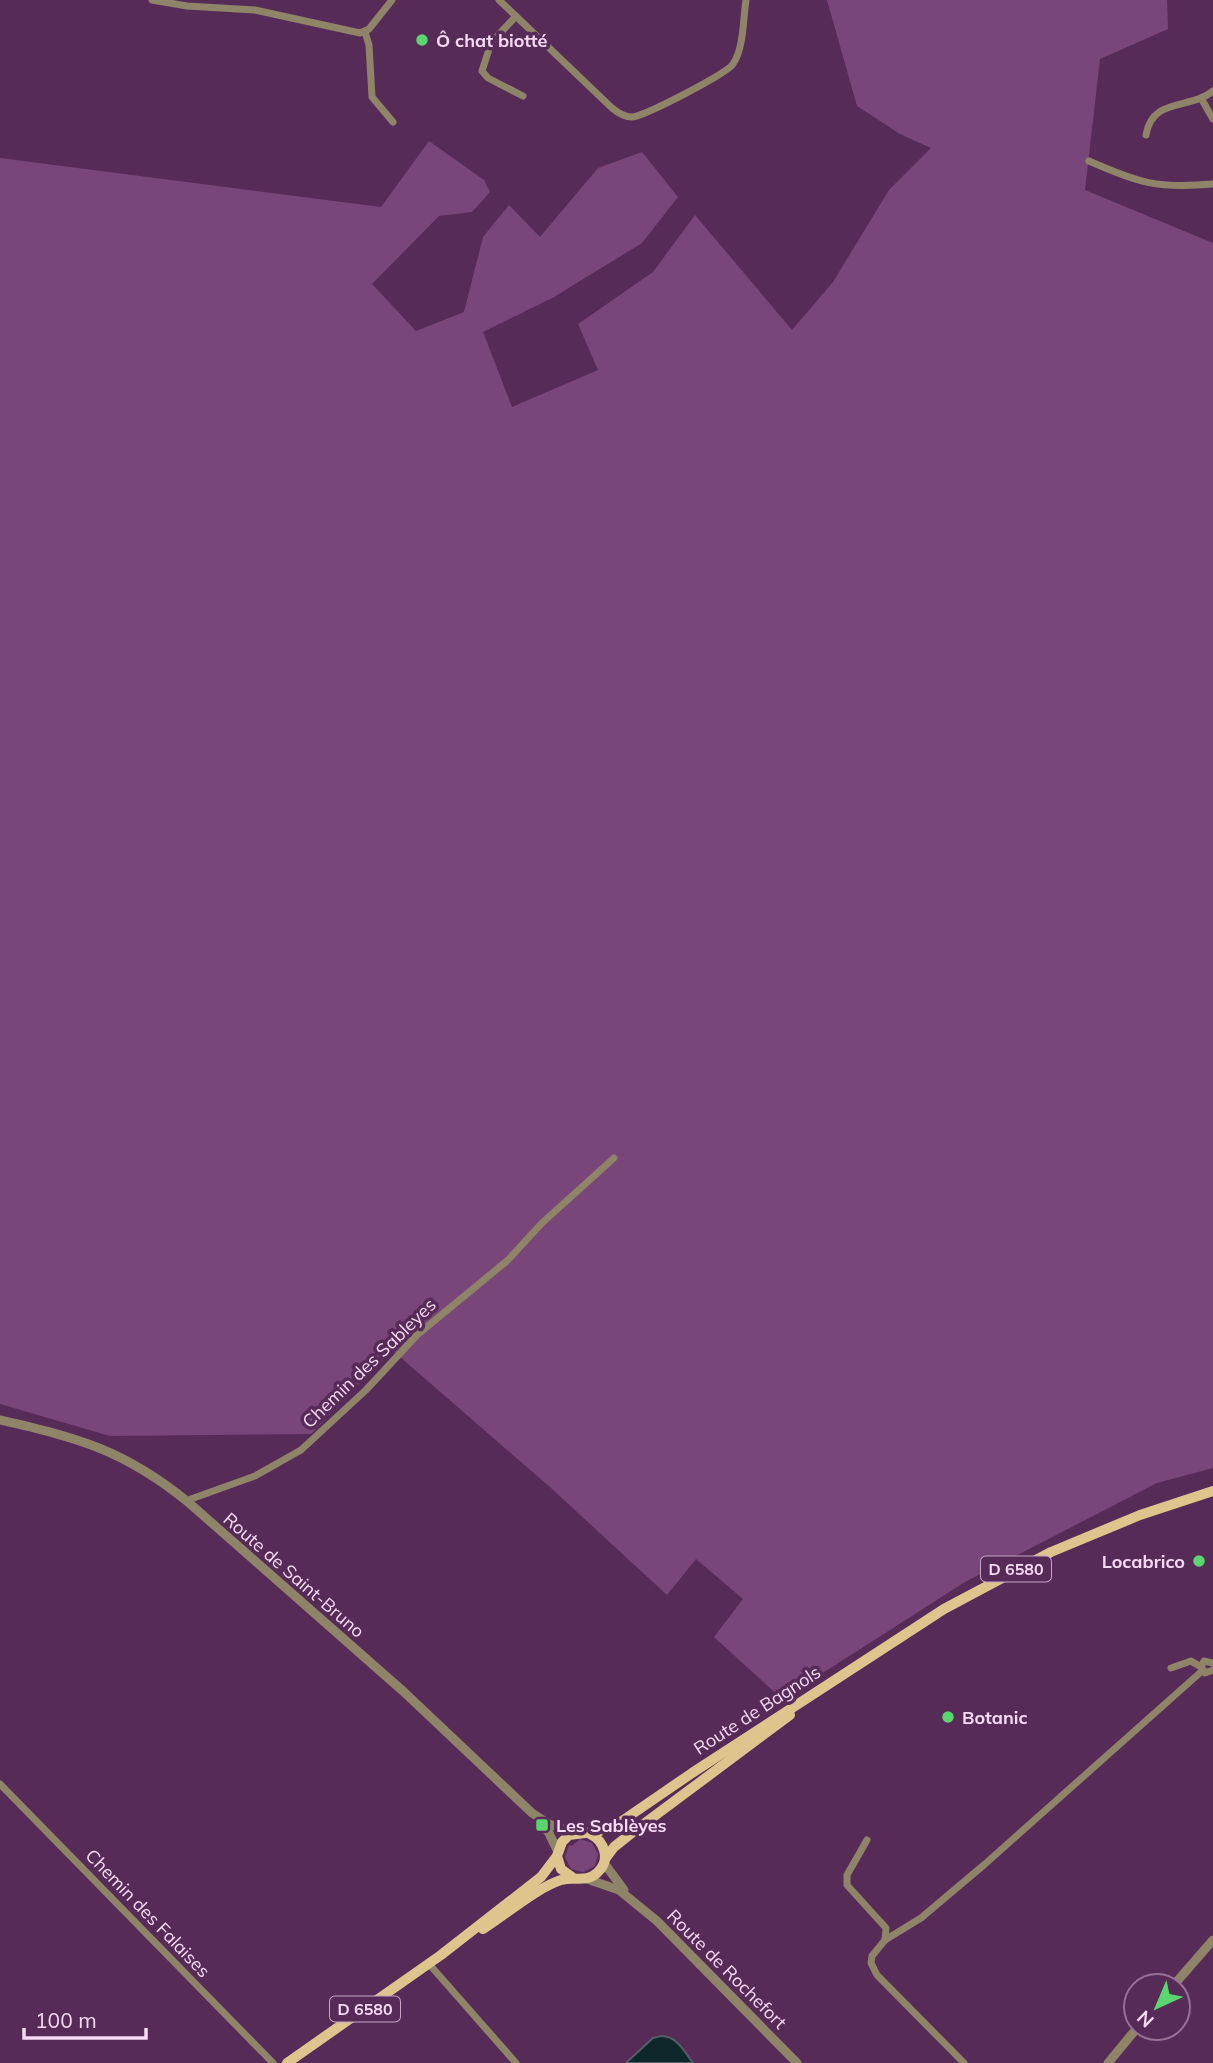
<svg xmlns="http://www.w3.org/2000/svg" width="1213" height="2063" font-family="Mulish,sans-serif">
<style>
.green{fill:#79467a}
.water{fill:#0e272b;stroke:#545d68;stroke-width:2}
.lines{fill:none;stroke-linecap:round;stroke-linejoin:round}
.minor{stroke:#8f8368;stroke-width:7}
.tertiary{stroke:#8f8368;stroke-width:9}
.primary{stroke:#dec58d;stroke-width:10}
.poi-dot{fill:#5bd56e;stroke:#572b58;stroke-width:2.5}
.labels{text-anchor:middle;dominant-baseline:central;stroke-width:7;stroke-linejoin:round;paint-order:stroke}
.shield{fill:#572b58;stroke:#c6a6c6;stroke-width:2}
.shield-label{font-size:16px;font-weight:bold;fill:#f6daf5}
.poi-label{font-size:18px;font-weight:bold;fill:#f6daf5;stroke:#572b58;text-anchor:start}
.street-label{font-size:18px;fill:#f6daf5;stroke:#572b58}
</style>
<rect width="100%" height="100%" fill="#572b58"/>
<g class="green">
<path d="M827 0H1167L1168 29 1100 59 1085 190 1213 243V1468L1157 1483 965 1582 782 1699 714 1637 743 1599 696 1559 667 1595 551 1488 392 1350 311 1434 110 1436 0 1404V158L381 207 429 141 484 180 490 192 472 212 439 216 372 284 416 331 464 312 483 237 509 205 540 237 598 168 642 152 678 197 642 243 554 297 483 332 512 407 598 370 578 324 653 272 695 215 792 330 833 282 889 190 931 148 900 134 857 106Z"/>
<path d="M580 1839 592 1843 598 1854 595 1866 583 1872 571 1869 565 1857 569 1845 572 1846Z"/>
</g>
<path class="water" d="M661 2036C677 2036 684 2051 693 2063H626L653 2038Z"/>
<g class="lines">
<g class="minor">
<path d="M152 0 187 6 255 10 360 33 369 29 392 0"/>
<path d="M499 0 612 108C618 113 624 117 632 117 645 116 726 74 733 64 744 48 743 19 746 0"/>
<path d="M516 16 491 43 482 71 488 78 523 96"/>
<path d="M365 32 369 45 372 97 393 122"/>
<path d="M1201 98 1213 119"/>
<path d="M1146 135C1152 97 1190 110 1213 91"/>
<path d="M1089 161C1139 183 1157 189 1213 184"/>
<path d="M188 1502 191 1499 255 1476 301 1450 366 1390 417 1335 508 1260 542 1223 614 1158"/>
<path d="M1213 1663 1204 1661 1201 1667 1205 1673 1213 1670"/>
<path d="M1171 1668 1191 1661 1201 1667"/>
<path d="M0 1784 273 2063"/>
<path d="M867 1840 847 1875V1885L886 1928 885 1940 872 1956 871 1963 877 1975 964 2063"/>
<path d="M885 1940 921 1918 985 1864 1202 1671"/>
<path d="M429 1964 516 2063"/>
</g>
<g class="tertiary">
<path d="M0 1420C79 1438 124 1450 188 1502L404 1692 532 1813 549 1824 574 1833"/>
<path d="M540 1823 549 1833 558 1852"/>
<path d="M604 1863 624 1890"/>
<path d="M587 1879 619 1890 657 1921 797 2063"/>
<path d="M1173 1986 1213 1940"/>
<path d="M1108 2063 1137 2028"/>
</g>
<g class="primary">
<path d="M605 1859 614 1847 633 1832 790 1715"/>
<path d="M572 1877 561 1869 557 1856 562 1842 569 1835 600 1831 622 1821 692 1773 944 1609 1051 1552 1140 1515 1213 1491"/>
<path d="M483 1929C505 1915 538 1887 561 1880 574 1876 586 1883 597 1873 611 1861 605 1841 590 1834"/>
<path d="M287 2063 441 1955 541 1877 557 1856"/>
</g>
</g>
<g class="poi-dot">
<circle cx="422" cy="40" r="7"/>
<circle cx="1199" cy="1561" r="7"/>
<circle cx="948" cy="1717" r="7"/>
<rect x="535" y="1818" width="14" height="14" rx="3.5"/>
</g>
<g class="labels">
<g class="shield">
<rect x="981" y="1556.5" width="70" height="25" rx="5"/>
<rect x="330" y="1996.5" width="70" height="25" rx="5"/>
</g>
<g class="shield-label">
<text x="1016" y="1569">D 6580</text>
<text x="365" y="2009">D 6580</text>
</g>
<g class="poi-label">
<text x="436" y="40">Ô chat biotté</text>
<text x="1185" y="1561" text-anchor="end">Locabrico</text>
<text x="962" y="1717">Botanic</text>
<text x="556" y="1825">Les Sablèyes</text>
</g>
<g class="street-label">
<text transform="translate(369 1363) rotate(-44)">Chemin des Sableyes</text>
<text transform="translate(294 1575) rotate(41)">Route de Saint-Bruno</text>
<text transform="translate(757 1710) rotate(-33)">Route de Bagnols</text>
<text transform="translate(148 1913) rotate(46)">Chemin des Falaises</text>
<text transform="translate(727 1969) rotate(45)">Route de Rochefort</text>
</g>
</g>
<g transform="translate(1157 2007) rotate(224)"><circle r="33" fill="#572b58" stroke="#977197" stroke-width="2"/>
<path d="M0-5L12 26L0 18L-12 26Z" fill="#5bd56e"/>
<text y="-10" font-size="19" font-weight="bold" text-anchor="middle" fill="#f6daf5">N</text>
</g>
<path d="M24 2028v10h122v-10" fill="none" stroke="#f6daf5" stroke-width="3.5"/>
<text x="35" y="2028" font-size="21" fill="#f6daf5" stroke="#572b58" stroke-width="5" paint-order="stroke">100 m</text>
</svg>
